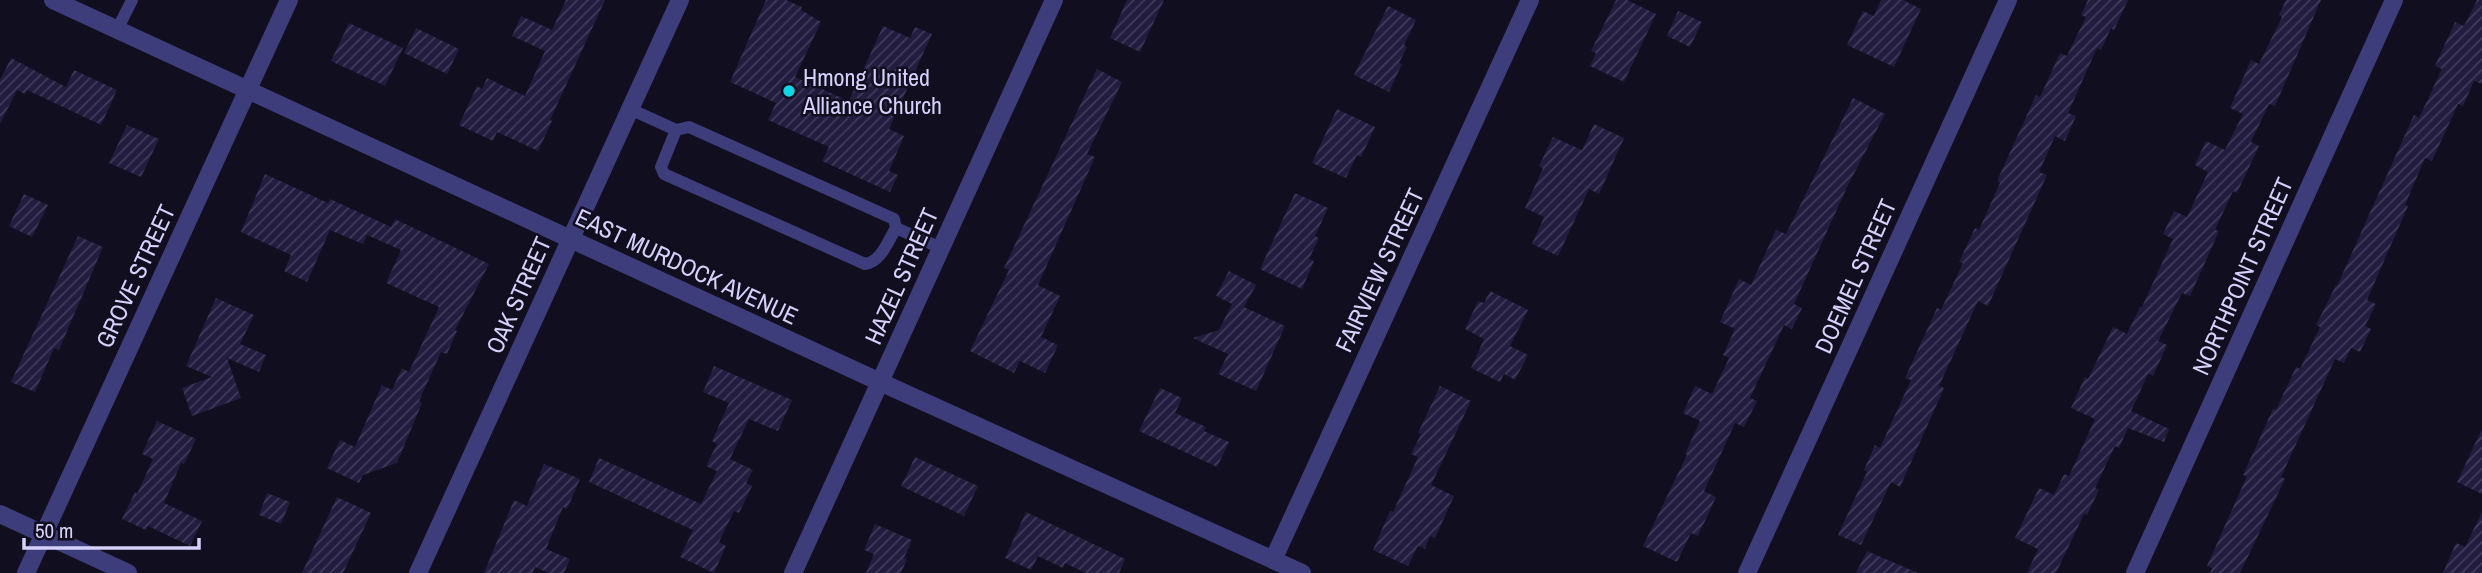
<svg xmlns="http://www.w3.org/2000/svg" width="2482" height="573" font-family="'Archivo Narrow',sans-serif">
<style>
.building{fill:url(#building-hatch)}
.lines{fill:none;stroke-linecap:round;stroke-linejoin:round}
.lane{stroke:#3e3d7b;stroke-width:12}
.street{stroke:#3e3d7b;stroke-width:18}
.poi-dot{fill:#13d4e5;stroke:#110e1f;stroke-width:2.5}
.labels{text-anchor:middle;dominant-baseline:central;stroke-width:5;stroke-linejoin:round;paint-order:stroke}
.poi-label{font-size:24px;fill:#d5d1fb;stroke:#110e1f;text-anchor:start}
.street-label{font-size:24px;fill:#d5d1fb;stroke:#110e1f}
</style>
<defs>
<pattern id="building-hatch" width="6" height="6" patternUnits="userSpaceOnUse" patternTransform="scale(1.75)"><rect width="6" height="6" fill="#221c3f"/><path d="M-1 1l2-2M0 6l6-6M5 7l2-2" fill="none" stroke="#413c5c"/></pattern>
</defs>
<rect width="100%" height="100%" fill="#110e1f"/>
<g class="building">
<path d="M566 0H605L550 120 552 121 538 151 497 132 493 141 459 125 477 86 482 89 487 78 525 96 545 51 512 36 521 16 552 30Z"/>
<path d="M766 0H786L802 7 801 10 821 22 795 77 849 101 883 26 910 38 915 27 932 34 889 129 904 136 889 171 898 175 890 192 822 161 829 147 768 120 776 103 730 82Z"/>
<path d="M1127 0H1164L1140 52 1110 38Z"/>
<path d="M1616 0H1627L1656 14 1624 82 1590 66 1596 53 1591 51Z"/>
<path d="M1881 0H1903L1921 9 1894 67 1847 45 1863 11 1874 16Z"/>
<path d="M2088 0H2128L2114 30 2111 28 2101 50 2097 48 2068 113 2076 116 2065 141 2055 136 2039 172 2047 175 1988 306 1978 301 1939 386 1944 388 1900 487 1891 482 1861 545 1838 535 1867 472 1864 470 1875 445 1880 448 1911 380 1905 378 1937 308 1941 310 1963 263 1959 262 1975 228 1979 230 2000 183 1997 181 2036 95 2040 97 2060 53 2067 56 2086 17 2081 15Z"/>
<path d="M2286 0H2321L2275 106 2269 104 2251 142 2259 146 2237 193 2233 191 2215 230 2219 231 2190 296 2182 293 2158 341 2167 345 2153 376 2148 374 2131 411 2169 429 2164 442 2128 428 2119 448 2115 446 2095 488 2099 490 2087 515 2084 514 2056 573H2027L2038 549 2015 538 2039 488 2054 495 2064 474 2069 476 2095 419 2071 408 2085 377 2088 379 2113 327 2127 334 2140 307H2142L2173 239 2163 234 2174 211 2187 217 2208 172 2195 165 2206 141 2225 150 2243 114 2230 108 2251 60 2259 64 2282 17 2279 15Z"/>
<path d="M2477 0H2482V84L2474 81 2463 106 2458 104 2432 161 2425 158 2405 205 2408 206 2367 300 2376 304 2365 326 2371 329 2360 352 2351 348 2344 363 2335 359 2281 477 2285 479 2240 573H2210L2212 568 2207 566 2247 476 2243 475 2273 409 2276 410 2296 367 2300 369 2320 327 2316 325 2336 285 2337 286 2414 115 2419 118 2442 69 2435 66 2455 22 2464 26Z"/>
<path d="M1388 6 1416 20 1404 45 1407 47 1399 63 1402 64 1389 92 1354 75Z"/>
<path d="M1678 11 1702 22 1690 47 1667 36Z"/>
<path d="M349 23 403 48 385 86 331 61Z"/>
<path d="M416 28 459 49 447 74 404 53Z"/>
<path d="M11 58 66 87 74 70 117 90 101 125 27 90 25 94 17 90 0 124V80Z"/>
<path d="M1097 69 1122 82 1087 154 1095 157 1038 285 1060 296 1041 337 1058 345 1045 373 1020 361 1014 373 970 351 1009 270 1004 268Z"/>
<path d="M1853 98 1885 114 1848 185 1794 304 1802 308 1792 329 1784 325 1750 398 1757 401 1744 427 1735 423 1704 491 1716 497 1698 536 1691 533 1677 562 1643 546 1687 455 1685 454 1700 421 1683 413 1695 386 1712 394 1729 358 1723 355 1735 329 1720 322 1739 279 1751 285 1776 230 1786 234Z"/>
<path d="M1337 109 1375 127 1361 157 1357 155 1346 178 1312 163Z"/>
<path d="M1594 124 1624 138 1599 194 1589 189 1558 256 1532 244 1544 217 1525 208 1543 168 1539 166 1553 137 1582 150Z"/>
<path d="M127 125 159 139 141 177 109 163Z"/>
<path d="M265 174 328 203 330 199 391 227 395 219 489 264 455 330 457 331 447 354 441 352 419 401 422 403 397 463 363 475 359 483 327 468 340 440 355 447 382 385 392 390 402 368 409 372 439 307 386 283 401 250 367 235 363 244 330 230 307 282 284 271 291 255 241 232Z"/>
<path d="M1295 193 1328 208 1315 236 1319 238 1309 259 1314 261 1302 289 1260 269Z"/>
<path d="M24 194 48 205 32 237 9 226Z"/>
<path d="M78 236 103 247 59 350 54 348 35 392 11 382Z"/>
<path d="M1229 271 1256 285 1244 307 1285 326 1256 391 1218 374 1228 354 1193 338 1219 330 1232 304 1216 296Z"/>
<path d="M1490 291 1528 310 1510 346 1528 355 1515 380 1504 374 1500 382 1471 368 1484 339 1465 329 1478 301 1484 303Z"/>
<path d="M216 298 254 315 240 344 266 355 259 372 227 358 241 398 192 416 182 388 212 377 186 366Z"/>
<path d="M714 366 792 400 778 431 749 419 730 459 753 470 746 483 752 486 739 513 734 511 719 542 726 546 714 573 680 557 693 530 589 482 599 458 701 504 717 471 706 466 717 444 712 441 729 403 703 392Z"/>
<path d="M1440 386 1471 401 1431 485 1454 496 1435 538 1430 536 1425 549 1418 546 1408 566 1373 550 1390 511 1393 512 1418 457 1411 454 1421 434 1418 433Z"/>
<path d="M1160 388 1182 398 1175 413 1206 427 1204 431 1229 442 1217 467 1139 431Z"/>
<path d="M157 421 196 439 184 464 181 463 164 503 202 521 190 546 148 526 146 530 122 519 135 492 137 494 153 459 142 454Z"/>
<path d="M2482 429V494L2457 482Z"/>
<path d="M915 457 978 486 964 516 901 486Z"/>
<path d="M544 464 580 479 567 509 563 507 546 549 570 559 564 573H549L535 567 533 573H484L514 500 527 506Z"/>
<path d="M267 493 290 502 281 524 259 515Z"/>
<path d="M337 497 371 513 343 573H302Z"/>
<path d="M1026 512 1125 559 1119 573H1086L1065 563 1063 568 1038 556 1031 570 1005 558Z"/>
<path d="M2482 512V573H2443L2456 543 2465 547Z"/>
<path d="M875 524 912 540 904 558 907 559 901 573H866L874 554 864 550Z"/>
<path d="M1867 551 1918 573H1856Z"/>
</g>
<g class="lines">
<g class="lane">
<path d="M117 30 132 0"/>
<path d="M630 109 676 130 689 127 894 219 896 228C888 241 881 262 865 264L664 174 661 167 676 130"/>
<path d="M896 228 941 248"/>
</g>
<g class="street">
<path d="M53 0 880 382 1302 573"/>
<path d="M0 514 128 573"/>
<path d="M1273 560 1530 0"/>
<path d="M26 573 289 0"/>
<path d="M418 573 680 0"/>
<path d="M793 573 1054 0"/>
<path d="M1747 573 2008 0"/>
<path d="M2135 573 2394 0"/>
</g>
</g>
<circle class="poi-dot" cx="789" cy="91" r="7"/>
<g class="labels">
<g class="poi-label">
<text x="803" y="77">Hmong United<tspan x="803" dy="28">Alliance Church</tspan></text>
</g>
<g class="street-label">
<text transform="translate(687 266) rotate(25)">EAST MURDOCK AVENUE</text>
<text transform="translate(1379 270) rotate(-65)">FAIRVIEW STREET</text>
<text transform="translate(135 276) rotate(-65)">GROVE STREET</text>
<text transform="translate(901 276) rotate(-66)">HAZEL STREET</text>
<text transform="translate(1855 276) rotate(-66)">DOEMEL STREET</text>
<text transform="translate(2242 276) rotate(-66)">NORTHPOINT STREET</text>
<text transform="translate(518 295) rotate(-66)">OAK STREET</text>
</g>
</g>
<path d="M24 538v10h175v-10" fill="none" stroke="#d5d1fb" stroke-width="3.5"/>
<text x="35" y="538" font-size="21" fill="#d5d1fb" stroke="#110e1f" stroke-width="5" paint-order="stroke">50 m</text>
</svg>
